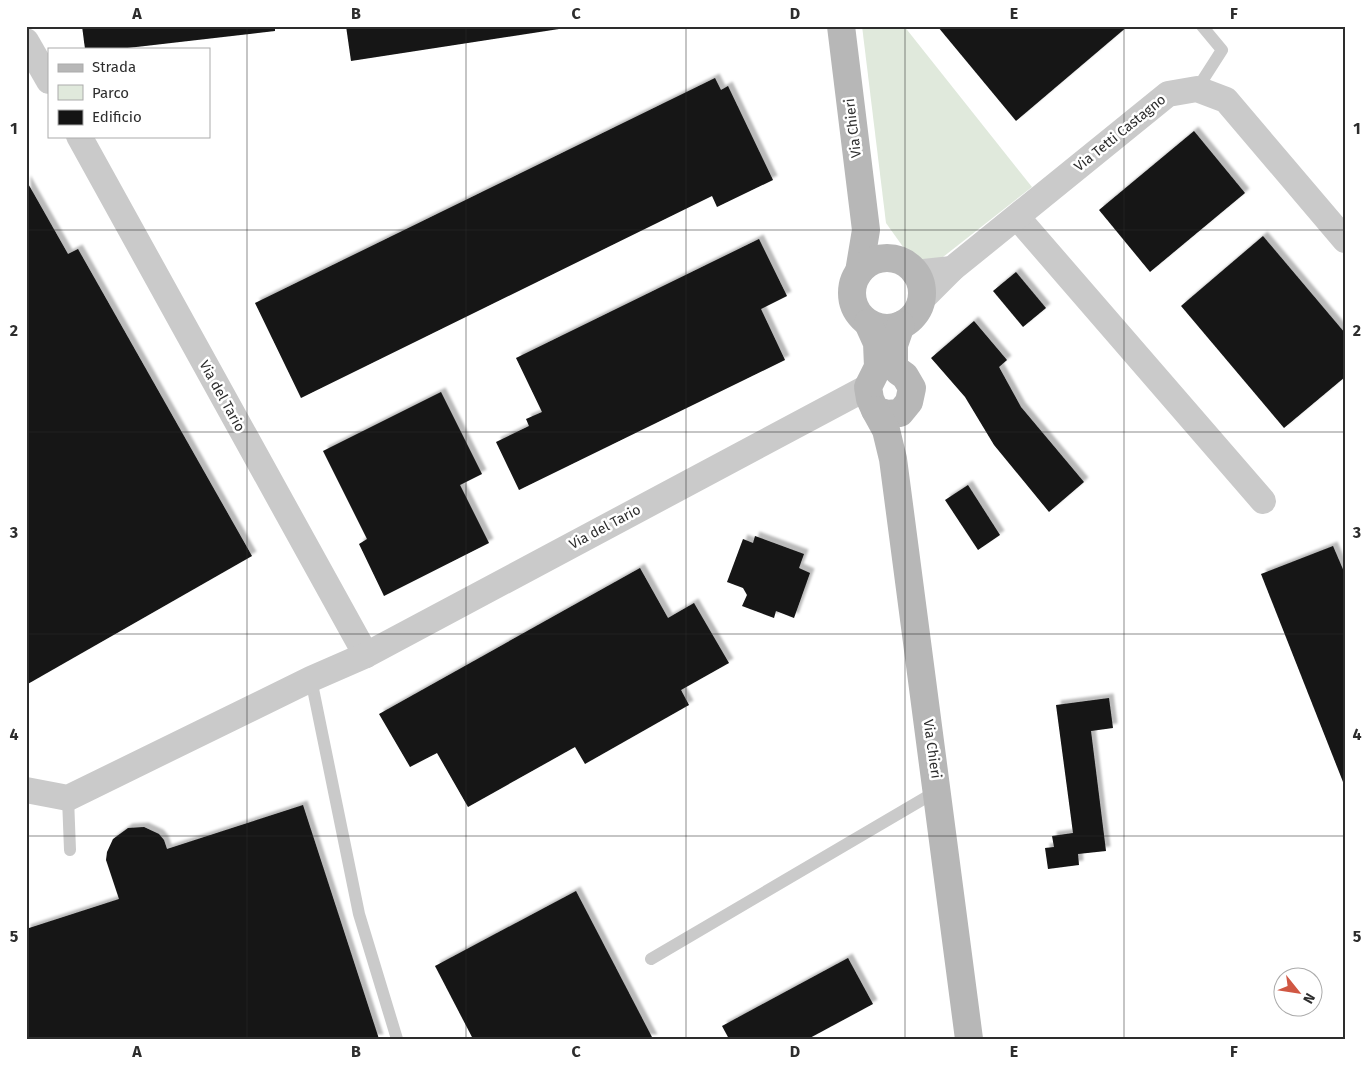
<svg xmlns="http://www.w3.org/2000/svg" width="1371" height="1065" font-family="'Fira Sans',sans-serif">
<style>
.green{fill:#e0e9dc}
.building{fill:#141414;filter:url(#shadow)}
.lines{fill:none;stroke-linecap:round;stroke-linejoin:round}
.lane{stroke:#cacaca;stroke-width:12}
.street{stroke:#cacaca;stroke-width:26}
.secondary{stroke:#b7b7b7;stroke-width:28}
.grid{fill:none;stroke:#2d2d2d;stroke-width:1;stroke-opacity:0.55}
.labels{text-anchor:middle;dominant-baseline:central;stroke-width:5;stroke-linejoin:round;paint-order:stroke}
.street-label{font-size:14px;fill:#2d2d2d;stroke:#fff}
.neatline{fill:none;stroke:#2d2d2d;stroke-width:2}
.grid-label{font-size:16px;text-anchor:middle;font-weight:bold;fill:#2d2d2d}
</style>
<defs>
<filter id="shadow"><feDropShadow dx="4.5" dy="-4.5" stdDeviation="1" flood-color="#0004"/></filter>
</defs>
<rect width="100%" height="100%" fill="#fff"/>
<path class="green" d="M862 26H904L1032 187 943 257 925 263 906 251 886 223Z"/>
<g class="building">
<path d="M82 26H275V31L119 49H85Z"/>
<path d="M346 26H572V27L351 61Z"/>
<path d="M939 26H1128L1016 121 938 27Z"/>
<path d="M715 78 721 90 728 86 773 180 717 207 712 196 301 398 255 303Z"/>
<path d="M1194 131 1245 193 1150 272 1099 210Z"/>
<path d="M26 180 68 254 78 249 252 556 26 685Z"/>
<path d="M1263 236 1345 333V377L1284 428 1181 306Z"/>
<path d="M759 239 787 296 761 309 785 360 519 490 496 442 529 426 526 419 542 412 516 358Z"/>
<path d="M1016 272 1046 308 1023 327 993 291Z"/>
<path d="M974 321 1007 360 999 367 1021 407 1084 482 1049 512 994 445 965 397 931 358Z"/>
<path d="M441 392 482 474 460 485 489 543 384 596 359 544 367 539 323 451Z"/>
<path d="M968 485 1000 535 978 550 945 500Z"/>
<path d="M755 536 804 554 799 568 810 573 794 618 776 611 774 618 742 606 747 595 743 588 727 582 743 539 753 543Z"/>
<path d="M1333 546 1345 574V787L1261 574Z"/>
<path d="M640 568 668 618 694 603 729 663 681 690 689 705 585 764 575 747 468 807 437 753 410 767 379 714Z"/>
<path d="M1109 698 1113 728 1091 731 1106 851 1078 854 1079 865 1048 869 1045 848 1054 847 1052 836 1073 833 1056 705Z"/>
<path d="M303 805 379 1039H26V929L119 899 106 860 107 852 113 839 128 828 144 827 159 834 164 840 167 849Z"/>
<path d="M576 891 653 1039H473L435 966Z"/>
<path d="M848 958 873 1004 808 1039H729L722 1026Z"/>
</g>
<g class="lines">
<g class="lane">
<path d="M1197 89 1222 50 1202 26"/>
<path d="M311 679 359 914 397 1039"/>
<path d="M68 798 70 850"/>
<path d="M651 959 937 791"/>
</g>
<g class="street">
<path d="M26 41 49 81"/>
<path d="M79 136 366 655"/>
<path d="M1017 217 1263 501"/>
<path d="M914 273 952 269"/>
<path d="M922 299 952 269 1168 94 1197 89 1226 100 1345 240"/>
<path d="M26 790 68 798 311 679 366 655 868 387"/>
</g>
<g class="secondary">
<path d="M841 26 866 230 859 272"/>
<circle cx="887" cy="293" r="35"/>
<path d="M868 323 877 343 878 367 868 387 870 399 875 410 886 414 900 413 909 402 912 388 905 376 898 371 894 365V345L901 325"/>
<path d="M875 410 886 430 893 459 969 1039"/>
</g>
</g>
<path class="grid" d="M247 26V1039M466 26V1039M686 26V1039M905 26V1039M1124 26V1039M26 230H1345M26 432H1345M26 634H1345M26 836H1345"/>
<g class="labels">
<g class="street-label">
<text transform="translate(853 128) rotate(-97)">Via Chieri</text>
<text transform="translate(1120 133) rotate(-39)">Via Tetti Castagno</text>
<text transform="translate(222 396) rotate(61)">Via del Tario</text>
<text transform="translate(605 527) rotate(-28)">Via del Tario</text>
<text transform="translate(932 749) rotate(82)">Via Chieri</text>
</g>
</g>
<rect width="1371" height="1065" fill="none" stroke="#ffffff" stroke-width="55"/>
<rect x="48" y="48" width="162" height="90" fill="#ffffff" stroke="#ababab"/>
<rect x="58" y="64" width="25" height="8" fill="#b7b7b7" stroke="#ababab"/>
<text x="92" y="72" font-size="15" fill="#2d2d2d">Strada</text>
<rect x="58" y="85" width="25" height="15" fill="#e0e9dc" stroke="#ababab"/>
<text x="92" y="98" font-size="15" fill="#2d2d2d">Parco</text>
<rect x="58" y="110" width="25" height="15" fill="#141414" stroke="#ababab"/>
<text x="92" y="122" font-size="15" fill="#2d2d2d">Edificio</text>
<g transform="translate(1298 992) rotate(120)"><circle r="24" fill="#ffffff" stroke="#ababab"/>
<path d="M0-4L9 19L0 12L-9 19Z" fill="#d05743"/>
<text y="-8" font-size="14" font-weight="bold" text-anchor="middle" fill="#2d2d2d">N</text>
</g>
<rect x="28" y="28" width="1316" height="1010" class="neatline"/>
<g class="grid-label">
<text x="137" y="19">A</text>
<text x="356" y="19">B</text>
<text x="576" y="19">C</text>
<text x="795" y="19">D</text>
<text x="1014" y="19">E</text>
<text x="1234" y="19">F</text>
<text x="14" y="134">1</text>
<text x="1357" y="134">1</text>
<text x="14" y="336">2</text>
<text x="1357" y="336">2</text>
<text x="14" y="538">3</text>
<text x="1357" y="538">3</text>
<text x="14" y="740">4</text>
<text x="1357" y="740">4</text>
<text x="14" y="942">5</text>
<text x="1357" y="942">5</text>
<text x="137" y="1057">A</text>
<text x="356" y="1057">B</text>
<text x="576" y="1057">C</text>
<text x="795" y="1057">D</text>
<text x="1014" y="1057">E</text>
<text x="1234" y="1057">F</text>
</g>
</svg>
